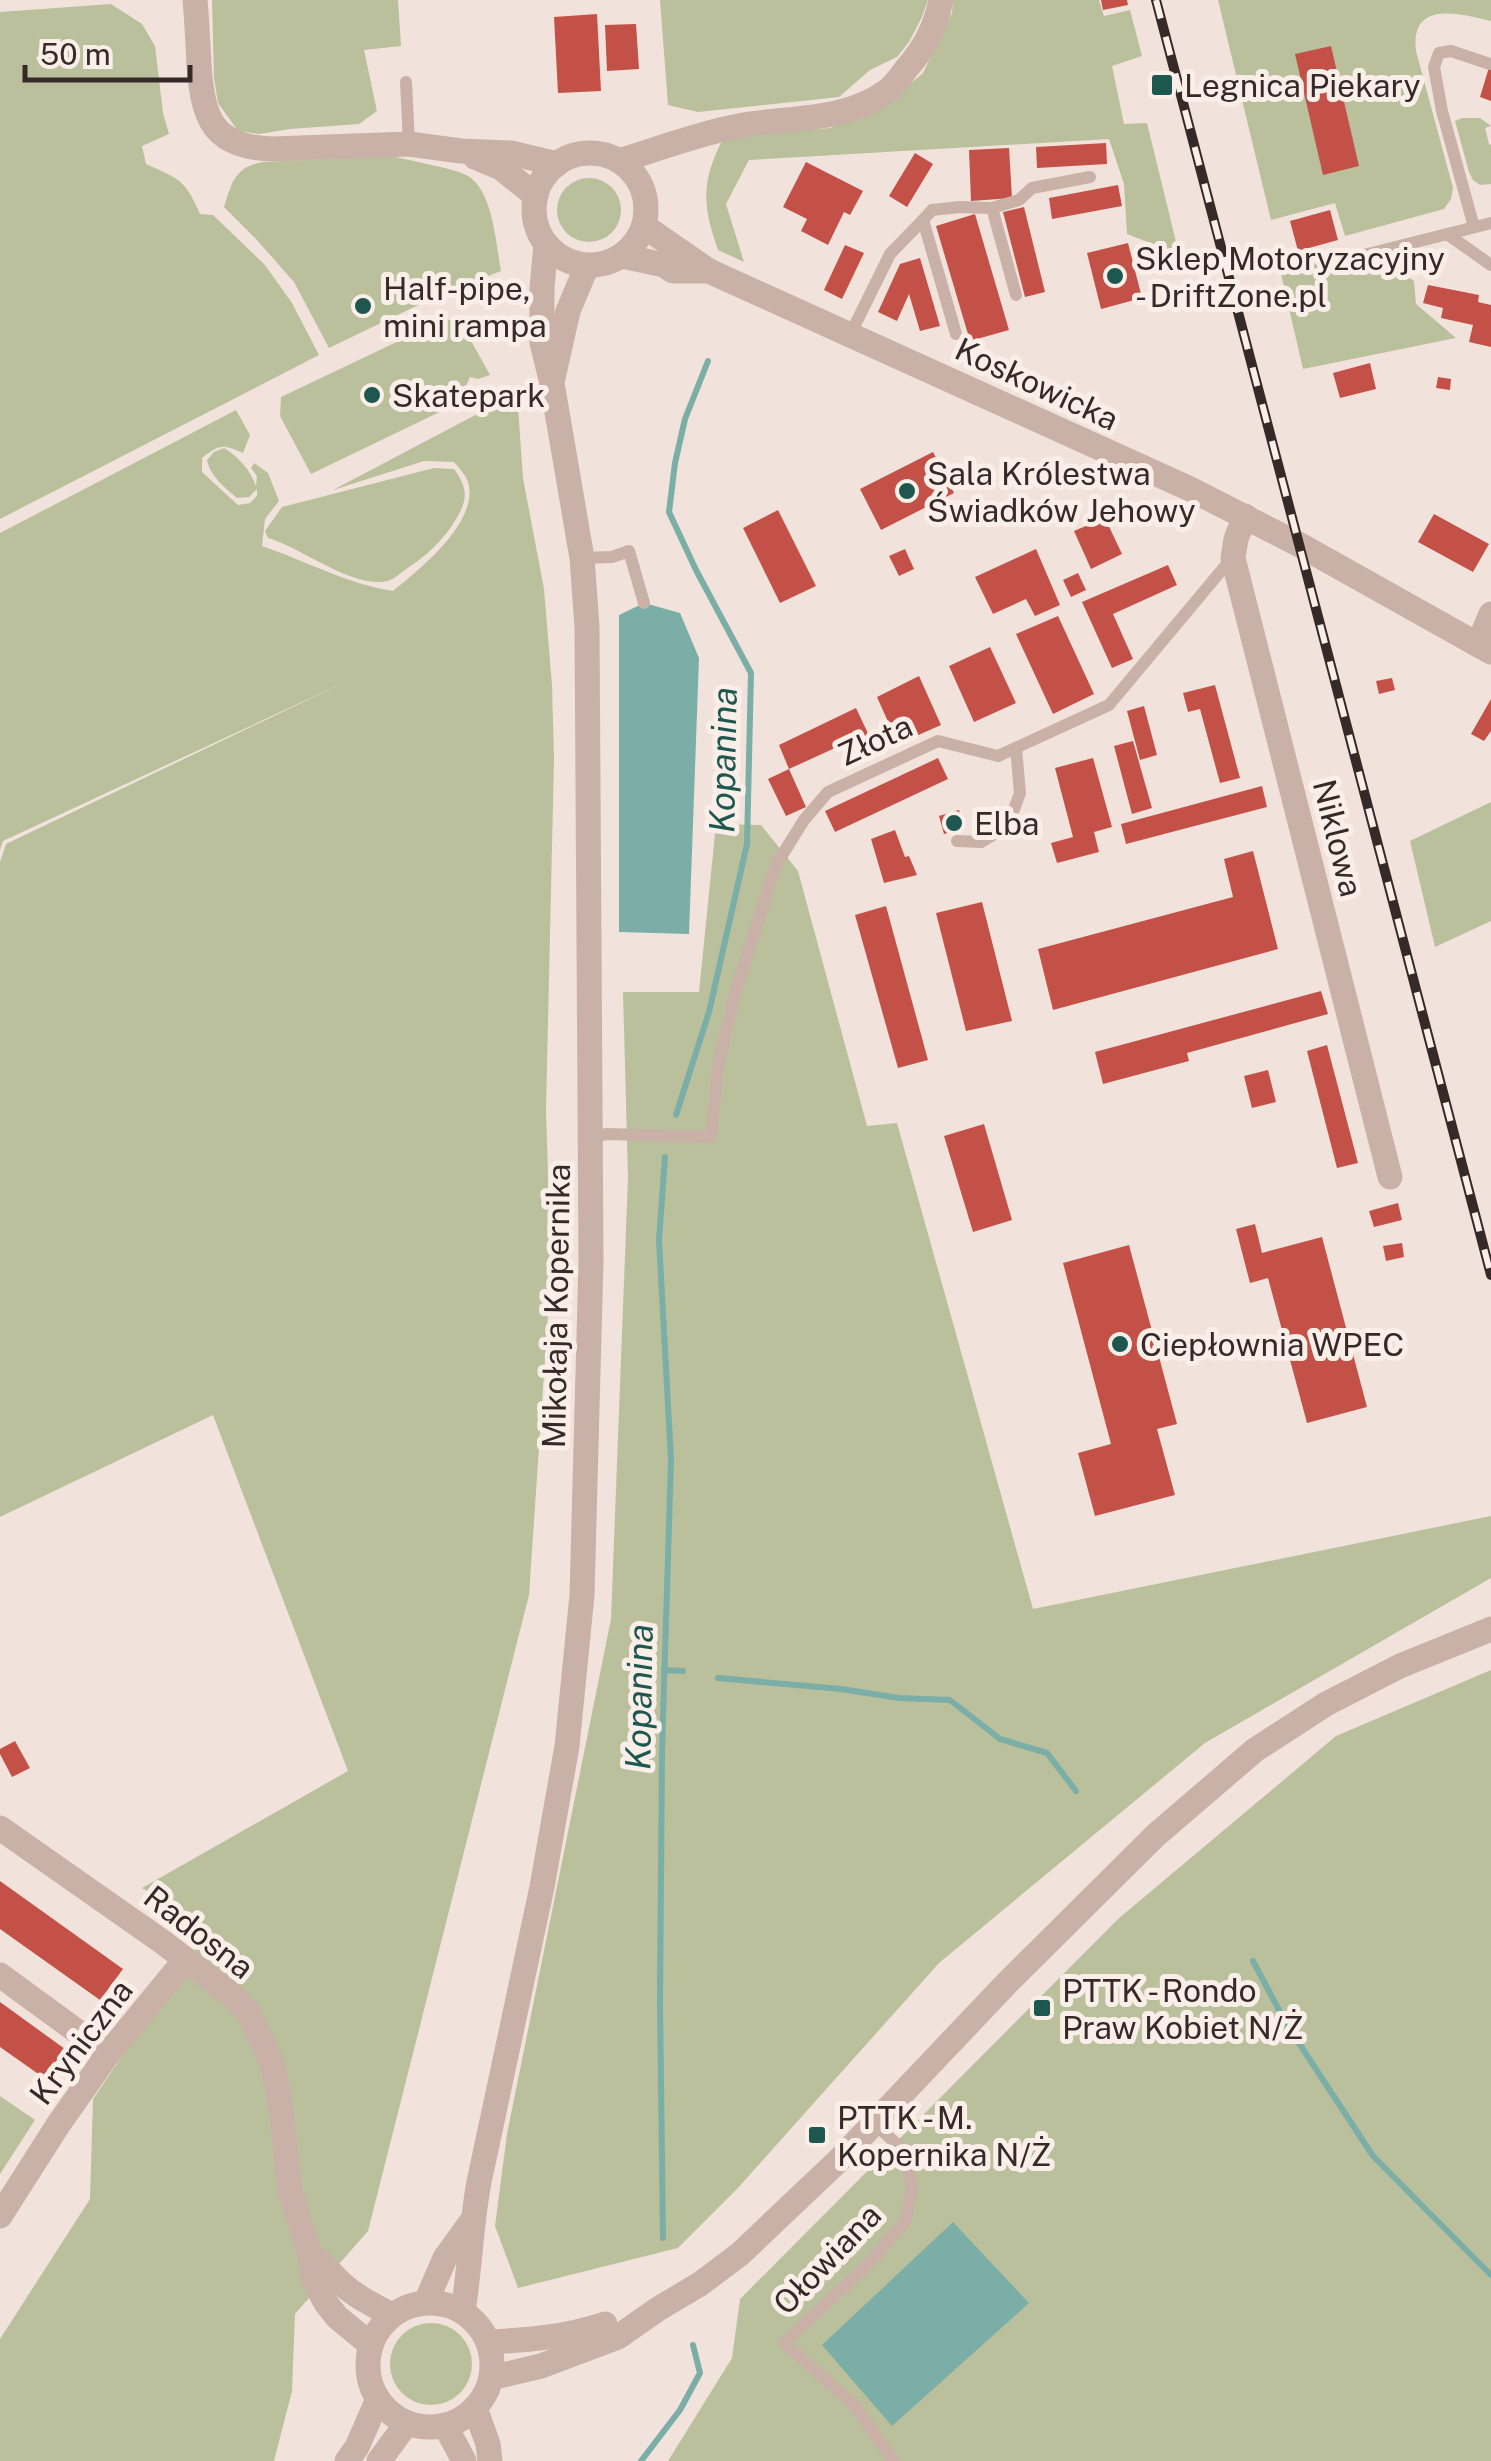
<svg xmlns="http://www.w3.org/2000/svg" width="1491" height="2461" font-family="'Public Sans',sans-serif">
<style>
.green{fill:#bac09c}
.water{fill:#7baea7}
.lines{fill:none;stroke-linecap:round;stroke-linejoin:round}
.stream{stroke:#7baea7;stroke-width:6}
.building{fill:#c35148}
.service{stroke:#c9b1a8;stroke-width:12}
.minor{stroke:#c9b1a8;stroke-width:25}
.tertiary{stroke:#c9b1a8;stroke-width:25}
.rail-casing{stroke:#362a28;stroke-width:10}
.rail{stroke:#f9eee8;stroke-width:6;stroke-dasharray:19;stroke-linecap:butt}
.poi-dot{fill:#1e5650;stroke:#f9eee8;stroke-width:4}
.labels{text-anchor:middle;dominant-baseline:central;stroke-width:10;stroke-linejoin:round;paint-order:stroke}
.poi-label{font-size:32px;fill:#362a28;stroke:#f9eee8;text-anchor:start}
.street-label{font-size:32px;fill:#362a28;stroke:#f9eee8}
.water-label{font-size:35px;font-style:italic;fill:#1e5650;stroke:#f9eee8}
</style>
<rect width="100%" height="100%" fill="#f1e3db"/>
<g class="green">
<path d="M212 0H398L401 46 364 50 377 111 359 124 290 129 259 134 238 131 218 103 214 78Z"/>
<path d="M660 0H928L922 17 909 42 897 57 870 70 839 97 698 112 668 105Z"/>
<path d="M953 0H1099L1104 16 1130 10 1142 56 1112 66 1124 124 1147 123 1179 254 1127 234 1124 184 1109 139 749 160 726 204 744 262 718 250C702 205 701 180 724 137L830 128 888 103 923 73 952 13Z"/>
<path d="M1218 0H1491V21C1458 13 1410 0 1416 51L1453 188 1451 199 1444 209 1345 236 1335 203 1271 220Z"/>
<path d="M111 4 142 24 155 46 163 113 169 134 142 146 146 164C179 179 185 179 200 214L213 215 265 265 292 303 319 355 0 519V12Z"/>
<path d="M1462 118H1480L1491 126 1485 128 1489 144 1491 145V184L1480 185 1473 180 1469 172 1455 121Z"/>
<path d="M392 156C410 161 454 168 468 176 493 191 496 244 501 271L439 295 329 348 294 282 256 239 224 207C232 182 235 167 263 162Z"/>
<circle cx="589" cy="210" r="32"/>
<path d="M1276 252 1300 255 1331 273 1381 259 1414 281 1416 304 1456 338 1303 369Z"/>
<path d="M432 318 460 321 490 375 478 379 470 377 463 393 451 399 450 407 311 474 280 416 281 397 424 329Z"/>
<path d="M517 393 523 478 544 589 552 685 554 759 546 1110 551 1271 529 1595 368 2231 295 2314 292 2391 274 2461H0V2339L90 2199 93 2099 209 1929 142 1888 348 1771 213 1415 0 1517V862L6 844 343 683 3 841 0 850V533L236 410 250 435 243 453C222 444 220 444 202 458V472L238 505 250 503 257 496V489L249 497 237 498C225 488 210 476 207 460L214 452 224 448C239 457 250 470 256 486L257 476 251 468 254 463 268 473 279 501 265 519 262 546C306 561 348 584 393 591 420 569 480 521 468 482 465 474 459 468 454 462L424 461 333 490Z"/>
<path d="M434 468 454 469C470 491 467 502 453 524 443 540 425 557 409 567 403 571 396 578 390 580 357 592 301 547 268 538L265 531 282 507Z"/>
<path d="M1491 802V921L1435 947 1410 841Z"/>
<path d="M716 824 761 825 798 871 867 1126 897 1123 1033 1609 1491 1516V1578L1205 1743 939 1963 737 2189 678 2248 518 2288 495 2226 507 2134 611 1619 628 1177 623 992H699Z"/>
<path d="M1491 1670V2461H668L732 2358 740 2299 1118 1919 1336 1736Z"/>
<path d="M0 2096 35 2120 0 2174Z"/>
<circle cx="431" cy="2364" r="41"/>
</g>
<g class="water">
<path d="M644 603 680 613 699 658 689 934 619 932V615Z"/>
<path d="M953 2222 1029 2303 892 2426 822 2345Z"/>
</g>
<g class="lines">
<g class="stream">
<path d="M676 1115 709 1012 747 844 751 673 696 570 669 512 675 463 685 419 708 361"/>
<path d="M664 1670 683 1671"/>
<path d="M718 1678 841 1689 899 1698 950 1700 1000 1739 1047 1753 1076 1791"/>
<path d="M1253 1961 1287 2025 1373 2156 1491 2275"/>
<path d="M663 2238 660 2003 662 1751 671 1460 659 1240 665 1157"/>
<path d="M641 2461 680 2410 700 2373 693 2345"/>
</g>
</g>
<g class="building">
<path d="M1101 0H1127L1128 5 1103 10Z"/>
<path d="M597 14 601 91 558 93 554 17Z"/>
<path d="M636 24 639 69 607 71 605 25Z"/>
<path d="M1331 46 1359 166 1323 175 1295 54Z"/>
<path d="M1490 64H1491V101L1480 97Z"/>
<path d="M1106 143 1107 164 1037 168 1036 147Z"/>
<path d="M1009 148 1012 198 971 201 969 150Z"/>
<path d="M915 153 933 164 907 207 889 196Z"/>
<path d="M806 162 863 191 850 215 844 212 828 245 801 231 807 219 783 207Z"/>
<path d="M1118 185 1122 206 1052 219 1049 198Z"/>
<path d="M1024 207 1045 292 1025 297 1003 212Z"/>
<path d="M1330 210 1338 240 1298 251 1290 221Z"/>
<path d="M975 214 1009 330 970 341 936 226Z"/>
<path d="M1128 243 1142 298 1101 309 1087 253Z"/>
<path d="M845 245 864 253 842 299 824 290Z"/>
<path d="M920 258 940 326 920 331 909 294 897 321 878 312 900 264Z"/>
<path d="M1428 285 1479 295 1478 302 1491 305V347L1469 342 1473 325 1441 318 1443 308 1423 303Z"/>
<path d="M1370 363 1376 389 1340 398 1333 373Z"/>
<path d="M1438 377 1451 379 1450 390 1436 388Z"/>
<path d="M933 452 954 493 881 530 860 489Z"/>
<path d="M778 510 816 586 780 603 743 528Z"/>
<path d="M1434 514 1489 544 1473 572 1418 542Z"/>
<path d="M1105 518 1122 554 1091 569 1074 531Z"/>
<path d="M905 549 914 569 899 576 889 556Z"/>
<path d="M1036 549 1060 605 1035 616 1026 599 993 614 975 577Z"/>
<path d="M1168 565 1177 585 1113 614 1133 659 1112 668 1082 602Z"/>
<path d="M1078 573 1086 590 1071 597 1063 580Z"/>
<path d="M1058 616 1094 694 1053 714 1016 634Z"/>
<path d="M990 647 1016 703 974 722 949 666Z"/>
<path d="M919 676 941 725 898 744 877 697Z"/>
<path d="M1392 678 1395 690 1379 694 1376 681Z"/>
<path d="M1215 685 1240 778 1220 783 1200 709 1188 712 1183 693Z"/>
<path d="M1491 699V731L1484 741 1471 734Z"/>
<path d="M1144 706 1157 755 1140 760 1127 711Z"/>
<path d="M856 708 873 744 851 754 846 743 789 769 806 807 786 816 768 779 789 769 779 745Z"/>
<path d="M1133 741 1152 808 1132 814 1114 746Z"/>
<path d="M938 758 948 779 835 832 825 811Z"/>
<path d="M1093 758 1112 827 1094 832 1099 852 1057 863 1051 843 1073 837 1055 768Z"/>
<path d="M1262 786 1267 807 1126 844 1121 824Z"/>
<path d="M959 810 964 828 944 834 939 816Z"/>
<path d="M895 830 905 857 909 856 917 875 884 883 871 839Z"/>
<path d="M1253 851 1278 949 1053 1010 1038 949 1233 897 1224 859Z"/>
<path d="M982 902 1012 1021 966 1031 936 913Z"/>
<path d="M886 906 928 1060 898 1068 855 915Z"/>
<path d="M1321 991 1328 1014 1187 1053 1189 1061 1103 1084 1095 1052Z"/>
<path d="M1327 1045 1358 1163 1337 1168 1307 1051Z"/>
<path d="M1268 1070 1276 1102 1252 1108 1244 1076Z"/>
<path d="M984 1124 1012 1220 973 1232 944 1136Z"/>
<path d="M1398 1203 1402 1220 1374 1227 1369 1211Z"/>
<path d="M1255 1224 1262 1253 1322 1237 1367 1407 1307 1423 1268 1278 1250 1283 1236 1229Z"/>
<path d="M1402 1243 1404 1257 1386 1261 1383 1246Z"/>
<path d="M1129 1245 1177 1424 1157 1429 1175 1495 1095 1516 1078 1453 1111 1444 1063 1263Z"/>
<path d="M15 1741 30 1768 12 1777 0 1754V1749Z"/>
<path d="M0 1881 123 1969 100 2000 0 1929Z"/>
<path d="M0 2002 65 2049 44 2078 0 2047Z"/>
</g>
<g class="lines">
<g class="service">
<path d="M406 82 409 144"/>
<path d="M992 208 1019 200 1032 188 1090 177"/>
<path d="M923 220 932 210 960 207 992 208 1016 295"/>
<path d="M1474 227 1442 111 1434 67 1439 53 1451 51 1490 64"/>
<path d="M1447 234 1491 265"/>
<path d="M1332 263 1491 223"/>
<path d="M850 335 890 254 923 220 956 334"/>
<path d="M582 558 612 557 629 551 644 603"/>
<path d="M957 841 981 842 1008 826 1020 793 1016 748"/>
<path d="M592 1138 606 1134 711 1137 718 1067 736 990 776 865 804 820 828 792 938 741 998 756 1109 705 1231 559"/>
<path d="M875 2124 904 2151 912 2188 906 2220 869 2263 784 2343 855 2406 893 2461"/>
</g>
<g class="minor">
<path d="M1245 516 1236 539 1233 558 1390 1177"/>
<path d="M1478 645 1491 614"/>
<path d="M0 1828 164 1943 234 1997 250 2016 273 2066 281 2109 290 2191 310 2255 313 2279 326 2303 337 2317 371 2345"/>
<path d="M0 1975 108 2054"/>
<path d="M0 2216 58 2125 108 2054 185 1960"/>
<path d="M310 2255C325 2264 329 2272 341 2283 356 2297 375 2306 392 2315"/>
</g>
<g class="tertiary">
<path d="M195 0C197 22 198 43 199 65 203 118 212 147 272 149L409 144 461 151 511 153 557 164"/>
<circle cx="590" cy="209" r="56"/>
<path d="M475 157 501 168 536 196"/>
<path d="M619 161C658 149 697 134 738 126 786 117 846 122 887 91 895 85 901 76 907 68 925 48 936 26 941 0"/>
<path d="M644 226 709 271 1188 488 1300 545 1491 652"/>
<path d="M622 256 664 265 673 271H709"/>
<path d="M553 378 568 311 587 266"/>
<path d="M426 2302 445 2258 471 2222"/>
<circle cx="430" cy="2365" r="62"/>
<path d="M463 2311C470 2268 471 2225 479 2182L542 1887 567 1746 582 1595 591 1261 587 627 582 558 552 383 542 343V288L546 244"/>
<path d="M489 2342C529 2340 566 2337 605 2324"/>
<path d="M491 2378 541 2366 618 2337 658 2309 700 2284 740 2254 839 2160 1008 1982 1156 1835 1255 1750 1326 1704 1400 1666 1491 1629"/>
<path d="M475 2408 488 2444 490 2461"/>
<path d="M445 2425 464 2461"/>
<path d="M347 2461 357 2447 378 2399"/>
<path d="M379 2461 407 2423"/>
</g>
<defs>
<path id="rail" d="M1156 0 1491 1275"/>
</defs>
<use href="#rail" class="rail-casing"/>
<use href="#rail" class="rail"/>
</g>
<g class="poi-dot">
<rect x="1150" y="73" width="24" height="24" rx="5"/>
<circle cx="1115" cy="276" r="10"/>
<circle cx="363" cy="306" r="10"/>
<circle cx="372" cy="395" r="10"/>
<circle cx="907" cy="491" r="10"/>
<circle cx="954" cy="823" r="10"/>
<circle cx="1120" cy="1344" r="10"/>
<rect x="1032" y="1998" width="20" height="20" rx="5"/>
<rect x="807" y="2125" width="20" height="20" rx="5"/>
</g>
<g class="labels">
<g class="poi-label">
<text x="1184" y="85">Legnica Piekary</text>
<text x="1135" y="258">Sklep Motoryzacyjny<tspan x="1135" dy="37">- DriftZone.pl</tspan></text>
<text x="383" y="288">Half-pipe,<tspan x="383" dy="37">mini rampa</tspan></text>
<text x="392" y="395">Skatepark</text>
<text x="927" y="473">Sala Królestwa<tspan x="927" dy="37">Świadków Jehowy</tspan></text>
<text x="974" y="823">Elba</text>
<text x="1140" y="1344">Ciepłownia WPEC</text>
<text x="1062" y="1990">PTTK - Rondo<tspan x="1062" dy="37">Praw Kobiet N/Ż</tspan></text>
<text x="837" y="2117">PTTK - M.<tspan x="837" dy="37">Kopernika N/Ż</tspan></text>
</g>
<g class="street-label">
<text transform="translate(1037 384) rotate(25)">Koskowicka</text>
<text transform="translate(875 740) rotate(-25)">Złota</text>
<text transform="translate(1338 838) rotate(76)">Niklowa</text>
<text transform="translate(556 1306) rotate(-89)">Mikołaja Kopernika</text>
<text transform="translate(199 1932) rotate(38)">Radosna</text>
<text transform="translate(81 2042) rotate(-53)">Kryniczna</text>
<text transform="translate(827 2259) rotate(-46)">Ołowiana</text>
</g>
<g class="water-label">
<text transform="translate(723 760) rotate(-89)">Kopanina</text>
<text transform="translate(639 1697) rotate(-89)">Kopanina</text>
</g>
</g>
<path d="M25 65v15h165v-15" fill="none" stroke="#362a28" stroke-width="5"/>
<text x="40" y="65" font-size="30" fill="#362a28" stroke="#f9eee8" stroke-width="8" paint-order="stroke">50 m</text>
</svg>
